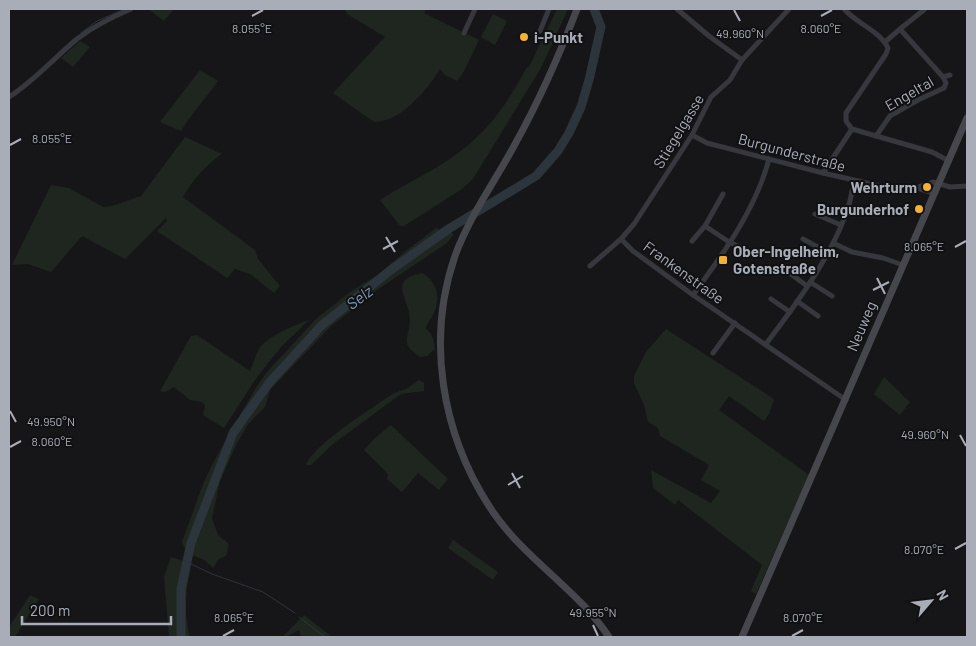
<svg xmlns="http://www.w3.org/2000/svg" width="976" height="646" font-family="Barlow,sans-serif">
<style>
.green{fill:#1e261f}
.lines{fill:none;stroke-linecap:round;stroke-linejoin:round}
.stream{stroke:#2c353c;stroke-width:1}
.river{stroke:#2c353c;stroke-width:9}
.street{stroke:#37383d;stroke-width:5}
.secondary{stroke:#45474d;stroke-width:7}
.ticks{fill:none;stroke:#a8adb8;stroke-width:2}
.poi-dot{fill:#f2b134;stroke:#111113;stroke-width:2}
.labels{text-anchor:middle;dominant-baseline:central;stroke-width:4;stroke-linejoin:round;paint-order:stroke}
.poi-label{font-size:15px;font-weight:bold;fill:#a8adb8;stroke:#111113;text-anchor:start}
.street-label{font-size:15px;fill:#a8adb8;stroke:#111113}
.water-label{font-size:16px;font-style:italic;fill:#7f9bb3;stroke:#111113}
.ticks-label{font-size:12px;text-anchor:middle;fill:#a8adb8;stroke:#111113;stroke-width:4;stroke-linejoin:round;paint-order:stroke}
</style>
<rect width="100%" height="100%" fill="#161618"/>
<g class="green">
<path d="M148 9H174L164 21Z"/>
<path d="M345 9H426L424 13 479 40 463 73 457 81 445 75 440 69C427 90 401 122 374 122L333 93 385 37 347 14Z"/>
<path d="M557 9H568L541 68 473 179 462 189 404 226H400L380 200C413 179 452 163 479 135 499 116 514 91 527 67H529Z"/>
<path d="M493 14 507 21 495 45 481 37Z"/>
<path d="M80 41 90 47 73 67 61 58Z"/>
<path d="M200 70 218 81C206 98 192 113 181 131L160 122Z"/>
<path d="M185 137 222 154C206 165 193 179 183 197L255 250 258 259 280 286 274 293 250 274 235 269 227 278 157 231 167 221 166 218 125 259 82 236 51 272 28 264 12 265 51 185 69 188 103 207 112 206 141 196Z"/>
<path d="M436 228 454 234 447 243 380 288 330 327 270 390 265 407 248 424 236 445 220 481 212 518 218 535 229 544 226 556 219 559 213 568 204 560 187 553 182 542 203 484 214 461 255 389 266 373 317 318 353 290 381 273 403 253Z"/>
<path d="M422 273C438 282 441 299 433 315 430 320 427 323 426 329 433 334 434 341 435 349L427 356 420 357C398 342 410 338 410 319 410 299 386 280 422 273Z"/>
<path d="M309 320 281 347 255 380 224 428 203 415 205 405 202 402 190 400 174 387 165 392 160 391 191 336 197 335 250 371C253 364 256 353 261 346 271 335 295 325 309 320Z"/>
<path d="M666 329 774 399 769 414 764 421 729 396 719 410 809 475 756 594 751 591 762 565 678 500 675 505 653 488 651 470 711 503 720 491 701 480 709 465 660 436 658 428 648 422 644 405 634 383V376L646 352Z"/>
<path d="M884 377 910 402 900 415 874 394Z"/>
<path d="M419 380 424 383V391L401 394 333 444 311 465H306C314 444 374 407 394 393L406 389Z"/>
<path d="M391 425 448 479 439 490 418 473 402 492 387 479 388 474 364 450 375 438Z"/>
<path d="M453 540 498 572 493 580 448 548Z"/>
<path d="M171 557 186 562 191 568C185 590 184 616 190 637H169L164 577Z"/>
<path d="M30 595 39 599 15 637H9V627Z"/>
<path d="M304 615 332 637H301L299 630 286 637 284 635Z"/>
</g>
<g class="lines">
<g class="stream">
<path d="M81 33 97 21 125 9"/>
<path d="M187 562 212 574 263 592 295 613"/>
<path d="M299 617 325 637"/>
</g>
<path class="river" d="M181 637V589L191 543 233 433 269 383 321 326 392 269 450 228 536 176 558 151 569 133 581 107 589 80 601 27 594 9"/>
<g class="street">
<path d="M677 9 709 36 742 60"/>
<path d="M844 9C857 24 879 30 888 48L886 54 846 113V121L852 129 932 152 949 161"/>
<path d="M900 29 925 9"/>
<path d="M540 31 549 9"/>
<path d="M464 33 475 9"/>
<path d="M885 42 900 29 943 77"/>
<path d="M9 97C34 81 54 58 77 39 94 26 112 17 131 9"/>
<path d="M692 135 707 143 823 173 880 186 896 189H912L933 182 950 187 967 186"/>
<path d="M876 136 890 116 918 100 944 88 946 83 943 77 950 75"/>
<path d="M823 173 852 129"/>
<path d="M917 188 935 194"/>
<path d="M815 214 841 225"/>
<path d="M705 226 729 242 755 254"/>
<path d="M621 239 633 251 693 295 846 400"/>
<path d="M803 239 827 252"/>
<path d="M692 241 705 226 723 194"/>
<path d="M833 243 852 252 883 258 903 265"/>
<path d="M590 266 621 239 634 224 692 135 711 97 730 80 742 60 789 9"/>
<path d="M788 272 807 286"/>
<path d="M810 282 832 296"/>
<path d="M693 295C723 254 756 209 769 159"/>
<path d="M771 299 790 312"/>
<path d="M797 301 818 316"/>
<path d="M766 344C797 303 832 256 848 208 851 199 852 190 854 181"/>
<path d="M713 353 735 323"/>
</g>
<g class="secondary">
<path d="M577 9C559 56 538 103 514 146 494 183 469 217 455 256 426 340 442 433 489 506 522 558 576 587 609 637"/>
<path d="M742 637 967 118"/>
</g>
</g>
<path class="ticks" d="M734 10 740 21M252 16 263 10M821 16 832 10M10 145 21 139M386 237 395 252M955 247 966 241M383 249 398 241M877 278 885 294M873 290 889 282M10 411 16 422M960 435 966 446M10 447 21 441M512 473 520 488M508 485 523 476M955 549 966 543M593 625 598 636M223 636 234 630M792 636 803 630"/>
<g class="poi-dot">
<circle cx="524" cy="37" r="5"/>
<circle cx="927" cy="187" r="5"/>
<circle cx="919" cy="209" r="5"/>
<rect x="718" y="255" width="10" height="10" rx="2.5"/>
</g>
<g class="labels">
<g class="poi-label">
<text x="534" y="37">i-Punkt</text>
<text x="917" y="187" text-anchor="end">Wehrturm</text>
<text x="909" y="209" text-anchor="end">Burgunderhof</text>
<text x="733" y="251">Ober-Ingelheim,<tspan x="733" dy="17">Gotenstraße</tspan></text>
</g>
<g class="street-label">
<text transform="translate(909 93) rotate(-30)">Engeltal</text>
<text transform="translate(678 131) rotate(-59)">Stiegelgasse</text>
<text transform="translate(792 152) rotate(15)">Burgunderstraße</text>
<text transform="translate(684 272) rotate(36)">Frankenstraße</text>
<text transform="translate(861 326) rotate(-67)">Neuweg</text>
</g>
<g class="water-label">
<text transform="translate(359 297) rotate(-37)">Selz</text>
</g>
</g>
<g class="ticks-label">
<text x="252" y="33">8.055°E</text>
<text x="821" y="33">8.060°E</text>
<text x="740" y="38">49.960°N</text>
<text x="52" y="143">8.055°E</text>
<text x="924" y="251">8.065°E</text>
<text x="51" y="426">49.950°N</text>
<text x="925" y="439">49.960°N</text>
<text x="52" y="446">8.060°E</text>
<text x="924" y="554">8.070°E</text>
<text x="593" y="617">49.955°N</text>
<text x="234" y="622">8.065°E</text>
<text x="803" y="622">8.070°E</text>
</g>
<rect width="976" height="646" fill="none" stroke="#a8adb8" stroke-width="20"/>
<g transform="translate(931 601) rotate(62)" stroke="#111113" stroke-width="4" paint-order="stroke">
<path d="M0-4L9 19L0 12L-9 19Z" fill="#a8adb8"/>
<text y="-8" font-size="14" font-weight="bold" text-anchor="middle" fill="#a8adb8">N</text>
</g>
<path d="M22 616v8h149v-8" fill="none" stroke="#a8adb8" stroke-width="2.5"/>
<text x="30" y="616" font-size="15" fill="#a8adb8" stroke="#111113" stroke-width="4" paint-order="stroke">200 m</text>
</svg>
